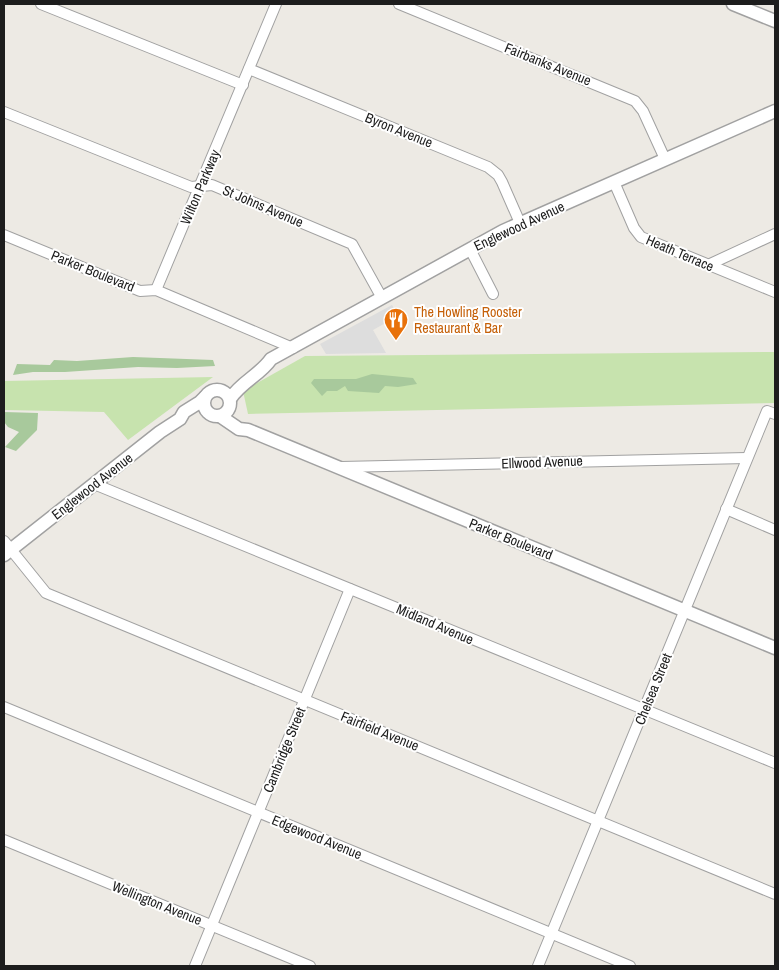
<svg xmlns="http://www.w3.org/2000/svg" width="779" height="970" font-family="'Archivo Narrow',sans-serif">
<style>
.grass{fill:#c7e3ae}
.forest{fill:#a8c99c}
.parking{fill:#ddd}
.lines{fill:none;stroke-linecap:round;stroke-linejoin:round}
.minor-casing{stroke:#a1a1a1;stroke-width:12}
.tertiary-casing{stroke:#a1a1a1;stroke-width:15}
.minor{stroke:#fff;stroke-width:10}
.tertiary{stroke:#fff;stroke-width:12}
.labels{text-anchor:middle;dominant-baseline:central;stroke-width:4;stroke-linejoin:round;paint-order:stroke}
.street-label{font-size:14px;fill:#1d1d1d;stroke:#fff}
.food-label{font-size:14px;fill:#c56008;stroke:#fff;text-anchor:start}
</style>
<rect width="100%" height="100%" fill="#edeae4"/>
<g class="grass">
<path d="M775 352V403L248 414 243 391 305 356Z"/>
<path d="M213 377 128 440 104 412 4 410V381Z"/>
</g>
<g class="forest">
<path d="M133 357 213 360 215 366 177 368 138 367 65 372H33L13 375 17 364 50 365 54 360 77 361Z"/>
<path d="M372 374 413 378 417 384 398 387 385 386 379 393 348 391 345 386 337 391H327L322 396 311 383 314 379H356Z"/>
<path d="M4 412 38 413 37 430 16 451 5 447 19 432 8 427 4 422Z"/>
</g>
<path class="parking" d="M392 305 398 316 373 330 386 353 326 354 320 344Z"/>
<g class="lines">
<defs>
<g id="minor">
<path d="M41 4 243 85"/>
<path d="M399 4 635 101 643 111 665 159"/>
<path d="M249 69 488 167 498 175 502 182 520 223"/>
<path d="M4 112 191 187 212 185 352 244 382 298"/>
<path d="M614 182 634 228 641 237 775 292"/>
<path d="M4 235 140 291 156 290 293 348"/>
<path d="M470 249 493 294"/>
<path d="M708 265 775 234"/>
<path d="M156 290 276 4"/>
<path d="M341 467 747 458"/>
<path d="M94 484 775 763"/>
<path d="M726 509 775 530"/>
<path d="M4 541 46 593 775 894"/>
<path d="M4 707 630 966"/>
<path d="M4 840 310 966"/>
<path d="M195 966 350 589"/>
<path d="M538 966 767 411 775 414"/>
</g>
<g id="tertiary">
<path d="M733 4 775 21"/>
<circle cx="217" cy="403" r="13"/>
<path d="M230 399C241 382 260 375 271 359L503 231 775 111"/>
<path d="M220 416 239 429 248 430 775 648"/>
<path d="M4 555 160 432 180 419 184 412 200 402 205 397"/>
</g>
</defs>
<use href="#minor" class="minor-casing"/>
<use href="#tertiary" class="tertiary-casing"/>
<use href="#minor" class="minor"/>
<use href="#tertiary" class="tertiary"/>
</g>
<defs>
<symbol id="restaurant-pin" viewBox="-11 -11 22 30"><path d="M0 17L-7.5 6A9.5 9.5 0 1 1 7.5 6Z" fill="#e8710a" stroke="#fff"/><path d="M-5-6h1v4h1v-4h1v4h1v-4h1v5L-1.5 .5V6h-2V.5L-5-1ZM5-6V6H3V1.5H1.5Q1.5-4 5-6Z" fill="#fff"/></symbol>
</defs>
<g fill-rule="evenodd">
<use href="#restaurant-pin" x="382" y="306" width="28" height="38"/>
</g>
<g class="labels">
<g class="street-label">
<text transform="translate(548 64) rotate(22)">Fairbanks Avenue</text>
<text transform="translate(399 130) rotate(22)">Byron Avenue</text>
<text transform="translate(200 187) rotate(-67)">Wilton Parkway</text>
<text transform="translate(263 206) rotate(23)">St Johns Avenue</text>
<text transform="translate(519 226) rotate(-25)">Englewood Avenue</text>
<text transform="translate(680 253) rotate(23)">Heath Terrace</text>
<text transform="translate(93 271) rotate(22)">Parker Boulevard</text>
<text transform="translate(542 462) rotate(-2)">Ellwood Avenue</text>
<text transform="translate(92 486) rotate(-38)">Englewood Avenue</text>
<text transform="translate(511 539) rotate(22)">Parker Boulevard</text>
<text transform="translate(435 624) rotate(23)">Midland Avenue</text>
<text transform="translate(653 689) rotate(-68)">Chelsea Street</text>
<text transform="translate(380 731) rotate(22)">Fairfield Avenue</text>
<text transform="translate(284 750) rotate(-68)">Cambridge Street</text>
<text transform="translate(317 837) rotate(22)">Edgewood Avenue</text>
<text transform="translate(157 903) rotate(22)">Wellington Avenue</text>
</g>
<g class="food-label">
<text x="414" y="312">The Howling Rooster<tspan x="414" dy="16">Restaurant &amp; Bar</tspan></text>
</g>
</g>
<rect width="779" height="970" fill="none" stroke="#1d1d1d" stroke-width="10"/>
</svg>
